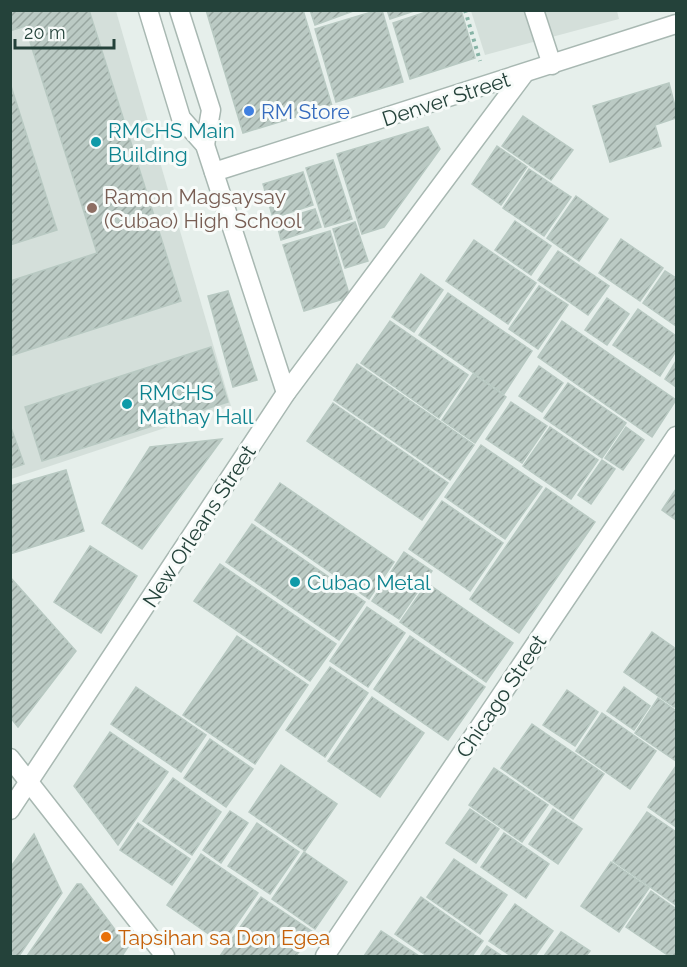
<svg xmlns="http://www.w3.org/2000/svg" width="687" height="967" font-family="Raleway,sans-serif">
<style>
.built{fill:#d4dfda}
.building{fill:url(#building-hatch);stroke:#b8c9c2;stroke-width:1.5}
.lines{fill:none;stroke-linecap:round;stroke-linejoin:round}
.lane-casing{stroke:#a8b8b2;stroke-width:21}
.street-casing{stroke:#a8b8b2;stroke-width:21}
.path{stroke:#86b3a5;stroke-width:4;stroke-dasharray:3 4.5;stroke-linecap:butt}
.lane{stroke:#fff;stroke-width:18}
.street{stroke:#fff;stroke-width:18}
.shop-dot{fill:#3f7fe0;stroke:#f7fbf9;stroke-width:2}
.culture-dot{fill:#0f9aa8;stroke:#f7fbf9;stroke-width:2}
.education-dot{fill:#8d6e63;stroke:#f7fbf9;stroke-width:2}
.food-dot{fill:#e8710a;stroke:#f7fbf9;stroke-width:2}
.labels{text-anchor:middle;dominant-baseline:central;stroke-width:6;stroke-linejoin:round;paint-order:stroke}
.street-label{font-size:21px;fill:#24423a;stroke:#f7fbf9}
.shop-label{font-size:21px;fill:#366cbe;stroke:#f7fbf9;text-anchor:start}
.culture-label{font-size:21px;fill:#0d838f;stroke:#f7fbf9;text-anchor:start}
.education-label{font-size:21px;fill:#785e54;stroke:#f7fbf9;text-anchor:start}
.food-label{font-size:21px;fill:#c56008;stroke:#f7fbf9;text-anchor:start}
</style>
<defs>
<pattern id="building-hatch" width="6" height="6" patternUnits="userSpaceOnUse" patternTransform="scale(1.5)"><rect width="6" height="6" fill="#bbcac4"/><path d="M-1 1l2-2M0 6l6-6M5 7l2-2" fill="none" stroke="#98a6a0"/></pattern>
</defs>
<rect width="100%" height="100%" fill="#e6efeb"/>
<g class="built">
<path d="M10 11H116L231 406 11 479Z"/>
<path d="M471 11H617L619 19 485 55Z"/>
</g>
<g class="building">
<path d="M10 10H89L181 301 10 356V281L97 253 25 26 10 31Z"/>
<path d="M206 10H303L332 106 243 133Z"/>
<path d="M310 10H356L315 25Z"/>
<path d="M378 10H382L403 82 336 102 315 29Z"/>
<path d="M387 10H417L390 19Z"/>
<path d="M432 10H461L475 58 410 79 393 23Z"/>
<path d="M10 83 57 230 10 245Z"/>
<path d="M669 83 676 110V118L655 125 661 146 610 162 593 106Z"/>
<path d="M523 116 573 150 551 180 502 146Z"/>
<path d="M428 127 440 149 384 227 362 234 337 154Z"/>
<path d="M497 146 527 167 501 205 472 184Z"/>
<path d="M333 160 352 219 325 227 306 168Z"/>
<path d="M529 169 571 197 544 236 503 208Z"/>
<path d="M303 172 313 205 273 218 263 184Z"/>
<path d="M576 196 608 219 579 261 547 238Z"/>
<path d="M315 209 321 227 281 240 276 221Z"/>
<path d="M515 221 551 246 531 275 495 250Z"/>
<path d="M355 222 368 261 345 268 333 229Z"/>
<path d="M330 231 350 297 304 311 283 245Z"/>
<path d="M621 239 663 268 640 301 599 273Z"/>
<path d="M474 240 536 283 508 324 446 281Z"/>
<path d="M558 251 609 286 588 315 538 280Z"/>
<path d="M665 271 676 278V326L643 303Z"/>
<path d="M421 274 443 290 414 332 392 317Z"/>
<path d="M539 286 568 305 538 349 509 329Z"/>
<path d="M228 291 257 380 233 387 208 296Z"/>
<path d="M448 293 532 351 504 394 419 335Z"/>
<path d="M607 298 629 314 607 345 585 330Z"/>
<path d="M638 309 676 336V351L660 376 613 345Z"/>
<path d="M390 321 468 375 439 418 361 363Z"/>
<path d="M562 321 676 400 652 437 538 357Z"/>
<path d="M211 347 228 402 42 461 25 407Z"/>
<path d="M676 361V387L665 379Z"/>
<path d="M357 364 474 445 450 480 334 400Z"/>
<path d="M539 366 563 383 542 412 519 396Z"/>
<path d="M473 374 506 397 475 443 442 420Z"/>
<path d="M568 383 626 423 602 458 544 418Z"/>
<path d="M511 402 547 426 522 463 486 439Z"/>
<path d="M333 403 448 483 422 520 307 441Z"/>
<path d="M10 425 24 464 10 469Z"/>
<path d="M550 427 598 460 571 499 523 466Z"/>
<path d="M626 427 644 440 623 470 605 458Z"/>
<path d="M222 439 142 549 102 523 150 447Z"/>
<path d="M481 445 542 487 505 539 445 497Z"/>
<path d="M602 460 615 469 591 504 578 495Z"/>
<path d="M66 470 84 531 10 554V486Z"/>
<path d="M280 483 394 562 369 599 255 520Z"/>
<path d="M546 488 595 522 519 633 470 599Z"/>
<path d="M676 489V520L662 510Z"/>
<path d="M442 501 503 543 470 591 409 549Z"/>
<path d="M252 524 365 602 339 640 226 562Z"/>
<path d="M90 546 137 576 101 633 54 602Z"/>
<path d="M404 552 432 571 399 619 372 601Z"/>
<path d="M220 564 336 644 310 681 194 601Z"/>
<path d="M10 577 76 651 18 727 10 717Z"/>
<path d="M427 583 513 643 486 682 400 622Z"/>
<path d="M367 607 405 633 368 687 330 661Z"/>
<path d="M652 632 676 649V704L674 707 624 672Z"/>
<path d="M237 636 308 685 255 764 183 715Z"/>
<path d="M410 636 485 687 448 740 374 689Z"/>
<path d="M330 667 368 693 325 757 286 730Z"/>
<path d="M136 687 206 735 181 772 111 724Z"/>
<path d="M624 687 650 706 634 730 607 711Z"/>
<path d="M567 690 598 712 575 746 543 725Z"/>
<path d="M372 697 424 733 380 797 328 761Z"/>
<path d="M658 698 676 711V761L635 733Z"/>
<path d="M602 713 656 751 630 789 576 751Z"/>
<path d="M532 724 604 774 573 819 501 768Z"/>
<path d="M110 732 168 772 118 845 74 786Z"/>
<path d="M210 739 253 769 226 807 184 778Z"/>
<path d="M281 765 337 804 305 851 249 812Z"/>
<path d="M676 766V827L648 807Z"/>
<path d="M494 768 548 805 522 842 469 805Z"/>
<path d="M173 778 221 812 192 855 143 821Z"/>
<path d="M470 809 499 829 476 863 446 843Z"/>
<path d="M553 809 582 829 558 864 529 844Z"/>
<path d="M230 811 248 823 221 863 203 850Z"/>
<path d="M647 812 676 832V905L613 861Z"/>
<path d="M138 823 190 859 172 885 120 850Z"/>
<path d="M257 823 299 852 270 894 228 866Z"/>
<path d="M504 833 549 864 526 898 481 867Z"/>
<path d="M34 834 62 893 19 956H10V868Z"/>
<path d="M304 852 347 882 315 929 272 899Z"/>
<path d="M201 854 258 893 223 944 167 905Z"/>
<path d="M454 859 507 895 480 934 427 897Z"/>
<path d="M611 862 649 888 619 932 581 906Z"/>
<path d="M77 884H81L128 947 122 956H27Z"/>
<path d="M651 891 676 909V956H669L626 927Z"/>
<path d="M261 897 313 932 296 956H220Z"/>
<path d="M421 897 483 941 472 956H427L395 934Z"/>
<path d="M515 904 553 931 535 956H511L489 941Z"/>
<path d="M381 931 419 956H364Z"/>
<path d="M561 932 590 951 586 956H544Z"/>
<path d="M487 946 502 956H480Z"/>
</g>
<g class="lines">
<defs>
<path id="lane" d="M534 10 552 65"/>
<g id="street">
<path d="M148 10 181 118 205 145 286 393"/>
<path d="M179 10 211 110 205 145"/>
<path d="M214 172 676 24"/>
<path d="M10 758 165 956"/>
<path d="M10 810 286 393 524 74"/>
<path d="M325 956 676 436"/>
</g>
</defs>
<use href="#lane" class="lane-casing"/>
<use href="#street" class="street-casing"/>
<path class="path" d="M465 10 480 61"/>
<use href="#lane" class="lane"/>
<use href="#street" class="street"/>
</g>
<circle class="shop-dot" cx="249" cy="111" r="6"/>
<g class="culture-dot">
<circle cx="96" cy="142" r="6"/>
<circle cx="127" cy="404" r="6"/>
<circle cx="295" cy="582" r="6"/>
</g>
<circle class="education-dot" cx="92" cy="208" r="6"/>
<circle class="food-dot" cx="106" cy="937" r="6"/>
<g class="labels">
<g class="street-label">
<text transform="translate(446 99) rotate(-18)">Denver Street</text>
<text transform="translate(199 526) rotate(-57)">New Orleans Street</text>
<text transform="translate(501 696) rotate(-56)">Chicago Street</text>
</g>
<g class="shop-label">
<text x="261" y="111">RM Store</text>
</g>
<g class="culture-label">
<text x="108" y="130">RMCHS Main<tspan x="108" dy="24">Building</tspan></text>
<text x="139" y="392">RMCHS<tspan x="139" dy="24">Mathay Hall</tspan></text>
<text x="307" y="582">Cubao Metal</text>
</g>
<g class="education-label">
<text x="104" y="196">Ramon Magsaysay<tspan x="104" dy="24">(Cubao) High School</tspan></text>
</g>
<g class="food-label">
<text x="118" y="937">Tapsihan sa Don Egea</text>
</g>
</g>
<rect width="687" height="967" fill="none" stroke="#24423a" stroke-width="24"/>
<path d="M15 39v9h99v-9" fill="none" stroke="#24423a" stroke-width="3"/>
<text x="24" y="39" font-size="18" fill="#24423a" stroke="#f7fbf9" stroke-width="4.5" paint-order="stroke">20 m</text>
</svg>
